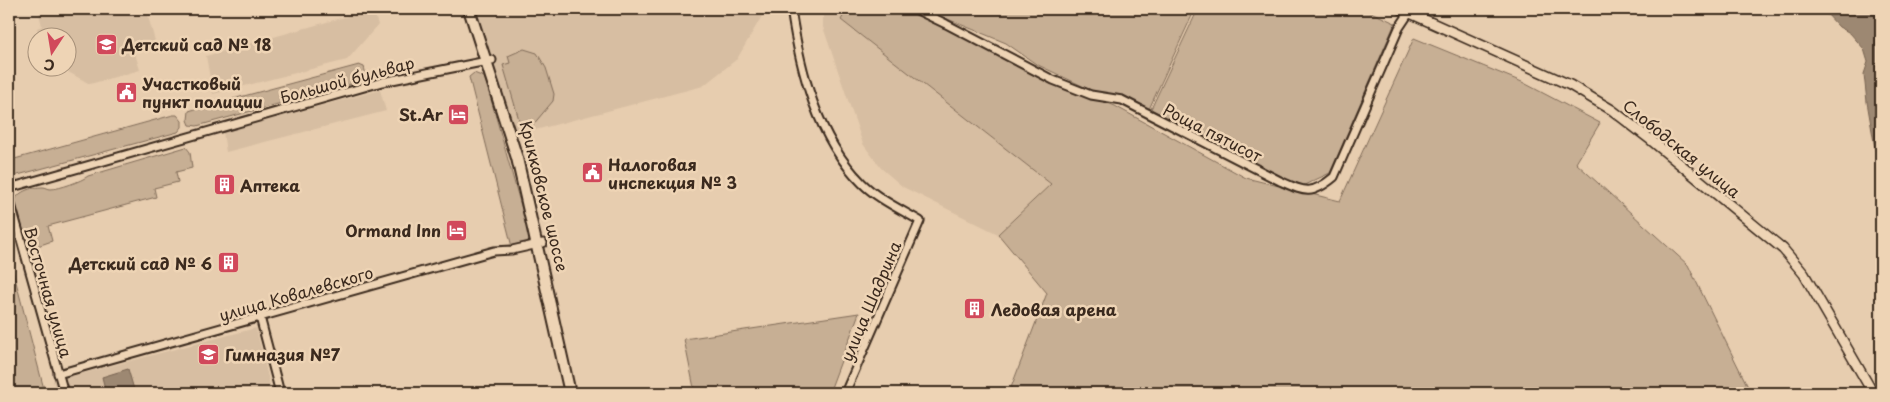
<svg xmlns="http://www.w3.org/2000/svg" width="1890" height="402" font-family="'Playpen Sans',sans-serif">
<style>
.built{fill:#d7bea2}
.green{fill:#c7af94;stroke:#816c59}
.water{fill:#9d8872;stroke:#766250}
.lines{fill:none;stroke-linecap:round;stroke-linejoin:round}
.minor-casing{stroke:#3b2a1e;stroke-width:11}
.tertiary-casing{stroke:#3b2a1e;stroke-width:12}
.secondary-casing{stroke:#3b2a1e;stroke-width:14}
.minor{stroke:#eed4b5;stroke-width:7}
.tertiary{stroke:#eed4b5;stroke-width:9}
.secondary{stroke:#eed4b5;stroke-width:10}
.labels{text-anchor:middle;dominant-baseline:central;stroke-width:5;stroke-linejoin:round;paint-order:stroke}
.poi-label{font-size:16px;font-weight:bold;fill:#3b2a1e;stroke:#eed4b5;text-anchor:start}
.street-label{font-size:16px;fill:#3b2a1e;stroke:#eed4b5}
</style>
<rect width="100%" height="100%" fill="#e7cdaf"/>
<filter id="ink" filterUnits="userSpaceOnUse"><feTurbulence type="fractalNoise" baseFrequency=".02" numOctaves="2"/><feDisplacementMap in="SourceGraphic" scale="10" xChannelSelector="R" yChannelSelector="G"/><feConvolveMatrix kernelMatrix="1 2 1 2 8 2 1 2 1" color-interpolation-filters="sRGB"/></filter>
<g filter="url(#ink)">
<g class="built">
<path d="M38 9H146L155 41 133 47 140 70 90 84 61 68H68V38L39 37 37 28 42 26Z"/>
<path d="M373 9 378 25 347 60 213 94 206 56Z"/>
<path d="M476 9H766L737 59 703 86 516 135Z"/>
<path d="M823 9H847L841 20 1051 184 998 234 903 187 881 168 863 144 823 27Z"/>
<path d="M380 90 386 111 226 152 223 132Z"/>
<path d="M256 328 272 393H57L53 381Z"/>
</g>
<g class="green">
<path d="M847 9H912L1053 80 1115 106 1246 178 1340 201 1414 38 1522 82 1600 123 1576 163 1688 265 1751 393H1009L1047 293 998 234 1051 184 841 20Z"/>
<path d="M923 9H1195L1149 109 1121 96 1093 91 1036 64 1006 43Z"/>
<path d="M1198 9H1364L1395 23 1330 173 1300 187 1151 109Z"/>
<path d="M524 49 537 53 546 68 554 94 553 101 532 126 526 127 520 123 503 65 510 63 508 56Z"/>
<path d="M359 65 364 67C366 73 365 76 362 81L197 126 190 125 188 120 189 111 192 110Z"/>
<path d="M474 73 484 77 487 85 530 238 525 245 512 247 469 77Z"/>
<path d="M173 115H177L182 121V127L178 132 14 176 9 173V163L11 160Z"/>
<path d="M186 147 190 152 192 168 176 172 178 182 154 188 156 197 48 226 52 241 29 249 15 203C15 192 32 187 43 187 46 187 48 189 51 189 59 189 82 181 88 176Z"/>
<path d="M9 255 45 393H9Z"/>
<path d="M859 313 829 393H695L684 339Z"/>
</g>
<g class="water">
<path d="M1820 9H1881V183L1867 102 1864 74 1868 62 1864 49 1850 33 1839 27 1825 12Z"/>
<path d="M128 369 135 393H106L102 377Z"/>
</g>
<g class="lines">
<defs>
<g id="minor">
<path d="M791 9C800 70 817 138 862 183 878 199 900 209 920 221L845 393"/>
<path d="M915 9 946 24 1053 80 1091 95 1122 100 1280 181C1305 192 1311 196 1334 177L1399 28 1409 13"/>
<path d="M9 188 382 82 492 60"/>
<path d="M9 197 64 393"/>
<path d="M260 317 280 393"/>
<path d="M58 374 494 251 512 250 543 243"/>
</g>
<path id="tertiary" d="M1401 9 1570 85 1612 110 1651 140 1783 249 1804 274 1873 393"/>
<path id="secondary" d="M469 9 517 158 570 393"/>
</defs>
<use href="#minor" class="minor-casing"/>
<use href="#tertiary" class="tertiary-casing"/>
<use href="#secondary" class="secondary-casing"/>
<use href="#minor" class="minor"/>
<use href="#tertiary" class="tertiary"/>
<use href="#secondary" class="secondary"/>
</g>
</g>
<defs>
<symbol id="school-square" viewBox="-11 -11 22 22"><rect x="-9" y="-9" width="18" height="18" rx="4" fill="#d1495b" stroke="#eed4b5"/><path d="M0-5L7-2L0 1L-7-2ZM-4 1L0 2.5L4 1V4Q0 6-4 4Z" fill="#fff"/></symbol>
<symbol id="civic-square" viewBox="-11 -11 22 22"><rect x="-9" y="-9" width="18" height="18" rx="4" fill="#d1495b" stroke="#eed4b5"/><path d="M-.6-6.5H3V-4.5H.6V-3L4-1V1h2V6H-6V1h2V-1L-.6-3ZM-1.2 2.5V6h2.4V2.5Z" fill="#fff"/></symbol>
<symbol id="hotel-square" viewBox="-11 -11 22 22"><rect x="-9" y="-9" width="18" height="18" rx="4" fill="#d1495b" stroke="#eed4b5"/><path d="M-6-4.5h1.5V1H6V5H4.5V3h-9V5H-6ZM-4 0a1.8 1.8 0 1 1 3.6 0ZM.5 0V-2.5h3Q6-2.5 6 0Z" fill="#fff"/></symbol>
<symbol id="building-square" viewBox="-11 -11 22 22"><rect x="-9" y="-9" width="18" height="18" rx="4" fill="#d1495b" stroke="#eed4b5"/><path d="M-4-6H4V6H1V3H-1V6H-4ZM-2.5-4.3h1.7v1.8h-1.7ZM.8-4.3h1.7v1.8H.8ZM-2.5-1h1.7V.8h-1.7ZM.8-1h1.7V.8H.8Z" fill="#fff"/></symbol>
</defs>
<g fill-rule="evenodd">
<use href="#school-square" x="94" y="32" width="25" height="25"/>
<use href="#civic-square" x="114" y="80" width="25" height="25"/>
<use href="#hotel-square" x="446" y="102" width="25" height="25"/>
<use href="#civic-square" x="580" y="160" width="25" height="25"/>
<use href="#building-square" x="212" y="172" width="25" height="25"/>
<use href="#hotel-square" x="444" y="218" width="25" height="25"/>
<use href="#building-square" x="216" y="250" width="25" height="25"/>
<use href="#building-square" x="962" y="296" width="25" height="25"/>
<use href="#school-square" x="196" y="342" width="25" height="25"/>
</g>
<g class="labels">
<g class="poi-label">
<text x="122" y="44">Детский сад № 18</text>
<text x="142" y="83">Участковый<tspan x="142" dy="18">пункт полиции</tspan></text>
<text x="443" y="114" text-anchor="end">St.Ar</text>
<text x="608" y="164">Налоговая<tspan x="608" dy="18">инспекция № 3</tspan></text>
<text x="240" y="185">Аптека</text>
<text x="441" y="230" text-anchor="end">Ormand Inn</text>
<text x="212" y="263" text-anchor="end">Детский сад № 6</text>
<text x="991" y="309">Ледовая арена</text>
<text x="225" y="354">Гимназия №7</text>
</g>
<g class="street-label">
<text transform="translate(347 79) rotate(-15)">Большой бульвар</text>
<text transform="translate(1213 132) rotate(27)">Роща пятисот</text>
<text transform="translate(1682 148) rotate(39)">Слободская улица</text>
<text transform="translate(545 196) rotate(76)">Крикковское шоссе</text>
<text transform="translate(49 292) rotate(74)">Восточная улица</text>
<text transform="translate(296 293) rotate(-16)">улица Ковалевского</text>
<text transform="translate(870 301) rotate(-67)">улица Шадрина</text>
</g>
</g>
<rect width="1890" height="402" fill="none" stroke="#eed4b5" stroke-width="30"/>
<rect x="15" y="15" width="1860" height="372" fill="none" stroke="#3b2a1e" stroke-width="2" filter="url(#ink)"/>
<g transform="translate(52 52) rotate(192)"><circle r="24" fill="#eed4b5" stroke="#a69079"/>
<path d="M0-4L9 19L0 12L-9 19Z" fill="#d1495b"/>
<text y="-8" font-size="14" font-weight="bold" text-anchor="middle" fill="#3b2a1e">С</text>
</g>
</svg>
